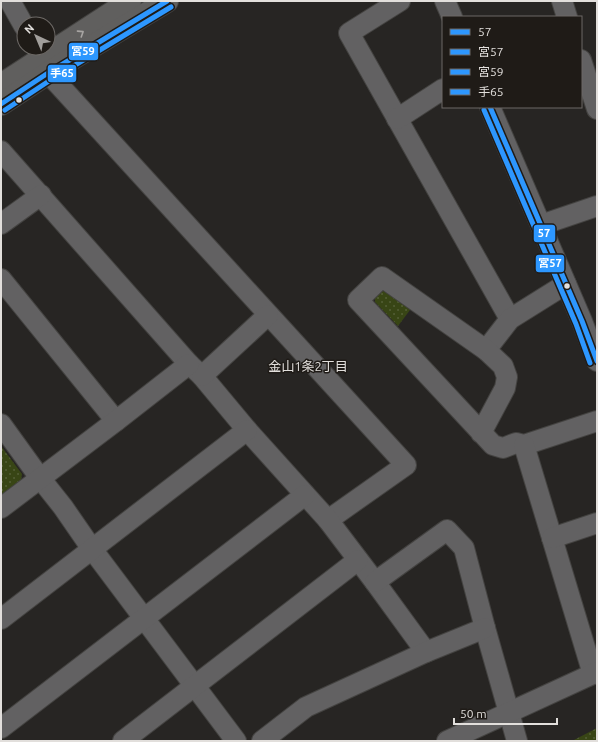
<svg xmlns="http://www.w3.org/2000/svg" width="598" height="742" font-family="Ubuntu,'Noto Sans JP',sans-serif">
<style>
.park{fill:url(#park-dots)}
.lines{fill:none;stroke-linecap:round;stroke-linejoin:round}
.minor-casing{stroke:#444341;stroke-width:22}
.highway-casing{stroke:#444341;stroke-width:24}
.minor{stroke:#626162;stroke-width:20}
.highway{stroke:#605f5e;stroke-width:22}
.bus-1-casing{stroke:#1f1b17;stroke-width:8}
.bus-2-casing{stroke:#1f1b17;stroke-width:8}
.bus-3-casing{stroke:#1f1b17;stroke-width:8}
.bus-4-casing{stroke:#1f1b17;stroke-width:8}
.bus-1{stroke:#2d97ff;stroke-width:5}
.bus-2{stroke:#2d97ff;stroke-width:5}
.bus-3{stroke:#2d97ff;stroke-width:5}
.bus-4{stroke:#2d97ff;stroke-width:5}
.oneway{stroke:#a8a5a3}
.bus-dot{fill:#e2dfdc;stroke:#1f1b17;stroke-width:1.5}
.labels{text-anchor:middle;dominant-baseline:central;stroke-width:3;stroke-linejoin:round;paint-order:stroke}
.neighbourhood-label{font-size:13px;fill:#e2dfdc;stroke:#1f1b17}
.line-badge{stroke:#1f1b17;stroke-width:1.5}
.badge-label{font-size:11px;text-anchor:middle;font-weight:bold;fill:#fff}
</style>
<defs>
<pattern id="park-dots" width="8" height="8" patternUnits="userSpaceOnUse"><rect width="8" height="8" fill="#384515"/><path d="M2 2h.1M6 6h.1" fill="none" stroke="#545f36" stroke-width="1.8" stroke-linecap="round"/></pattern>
</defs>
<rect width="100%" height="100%" fill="#272523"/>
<g class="park">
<path d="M389 290 413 306 398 326 375 302V295L379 291Z"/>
<path d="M1 446 22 474 21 480 1 496Z"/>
<path d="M597 728V741H572Z"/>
</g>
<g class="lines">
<defs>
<g id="minor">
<path d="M10 1 24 26"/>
<path d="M400 1 349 33 510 319"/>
<path d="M445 1 452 17"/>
<path d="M562 1 567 17"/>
<path d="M581 60 597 109"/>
<path d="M48 73 406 465 328 520"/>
<path d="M490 107 582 321 597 361"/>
<path d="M397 119 443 89"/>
<path d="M1 151 189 364 202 376 247 430 328 520 375 582 426 652"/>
<path d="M1 224 41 195"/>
<path d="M541 225 597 206"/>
<path d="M1 279 116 421"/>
<path d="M486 350 510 319 566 284"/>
<path d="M202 376 268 315"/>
<path d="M1 424 40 478 63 507 92 549 236 741"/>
<path d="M481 433 505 388 507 377 503 366 486 350 382 277 358 300 493 445 503 448 516 443 524 445 597 421"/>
<path d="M524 445 593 674"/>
<path d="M1 508 116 421 189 364"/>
<path d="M552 538 597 523"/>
<path d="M375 582 447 530 464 548 485 628 517 741"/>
<path d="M1 619 247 430"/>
<path d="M1 728 305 495"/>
<path d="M123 741 358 560"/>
<path d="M262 741 306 707 426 652 485 628"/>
<path d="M447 741 597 672"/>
</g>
<g id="highway">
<path d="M1 85 130 1"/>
<path d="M1 104 48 73 167 1"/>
</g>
</defs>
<use href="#minor" class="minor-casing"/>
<use href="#highway" class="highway-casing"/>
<use href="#minor" class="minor"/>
<use href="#highway" class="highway"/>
<defs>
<path id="bus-1" d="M490 107 582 321 597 361"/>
<path id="bus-2" d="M484 110 576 324 590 363"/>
<path id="bus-3" d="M1 104 48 73 167 1"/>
<path id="bus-4" d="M5 110 52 79 171 7"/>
</defs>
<use href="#bus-1" class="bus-1-casing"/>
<use href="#bus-2" class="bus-2-casing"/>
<use href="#bus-3" class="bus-3-casing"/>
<use href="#bus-4" class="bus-4-casing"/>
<use href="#bus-1" class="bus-1"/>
<use href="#bus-2" class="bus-2"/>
<use href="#bus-3" class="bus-3"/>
<use href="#bus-4" class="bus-4"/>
</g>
<defs><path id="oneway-chevron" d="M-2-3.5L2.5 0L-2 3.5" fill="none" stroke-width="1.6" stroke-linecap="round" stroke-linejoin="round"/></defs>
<use class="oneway" href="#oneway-chevron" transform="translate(81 33) rotate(-33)"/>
<g class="bus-dot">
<circle cx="19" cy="100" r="3.5"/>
<circle cx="567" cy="286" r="3.5"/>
</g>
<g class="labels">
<g class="neighbourhood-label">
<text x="308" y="366">金山1条2丁目</text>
</g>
</g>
<g class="line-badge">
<rect x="68" y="42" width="31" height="19" rx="4" fill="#2d97ff"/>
<rect x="47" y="64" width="30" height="19" rx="4" fill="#2d97ff"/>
<rect x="533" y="224" width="23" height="19" rx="4" fill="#2d97ff"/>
<rect x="535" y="254" width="30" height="19" rx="4" fill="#2d97ff"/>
</g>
<g class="badge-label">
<text x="83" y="55">宮59</text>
<text x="62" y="77">手65</text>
<text x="544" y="237">57</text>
<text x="550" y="267">宮57</text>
</g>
<rect width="598" height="742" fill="none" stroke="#e2dfdc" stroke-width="4"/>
<rect x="442" y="16" width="140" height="92" fill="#1f1b17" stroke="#6d6966"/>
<rect x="450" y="29" width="20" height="6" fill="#2d97ff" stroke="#6d6966"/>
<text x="478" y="36" font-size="12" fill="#e2dfdc">57</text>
<rect x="450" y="49" width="20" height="6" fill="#2d97ff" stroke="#6d6966"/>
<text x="478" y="56" font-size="12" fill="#e2dfdc">宮57</text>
<rect x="450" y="69" width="20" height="6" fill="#2d97ff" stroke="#6d6966"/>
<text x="478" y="76" font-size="12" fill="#e2dfdc">宮59</text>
<rect x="450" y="89" width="20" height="6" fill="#2d97ff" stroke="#6d6966"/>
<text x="478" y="96" font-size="12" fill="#e2dfdc">手65</text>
<g transform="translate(36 36) rotate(316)"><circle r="19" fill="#1f1b17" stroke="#6d6966"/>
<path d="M0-3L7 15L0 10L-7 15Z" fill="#a19e9b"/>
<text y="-6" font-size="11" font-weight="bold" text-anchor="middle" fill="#e2dfdc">N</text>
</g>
<path d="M454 718v6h103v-6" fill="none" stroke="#e2dfdc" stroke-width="2"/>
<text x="460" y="718" font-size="12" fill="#e2dfdc" stroke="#1f1b17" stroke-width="3" paint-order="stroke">50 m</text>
</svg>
